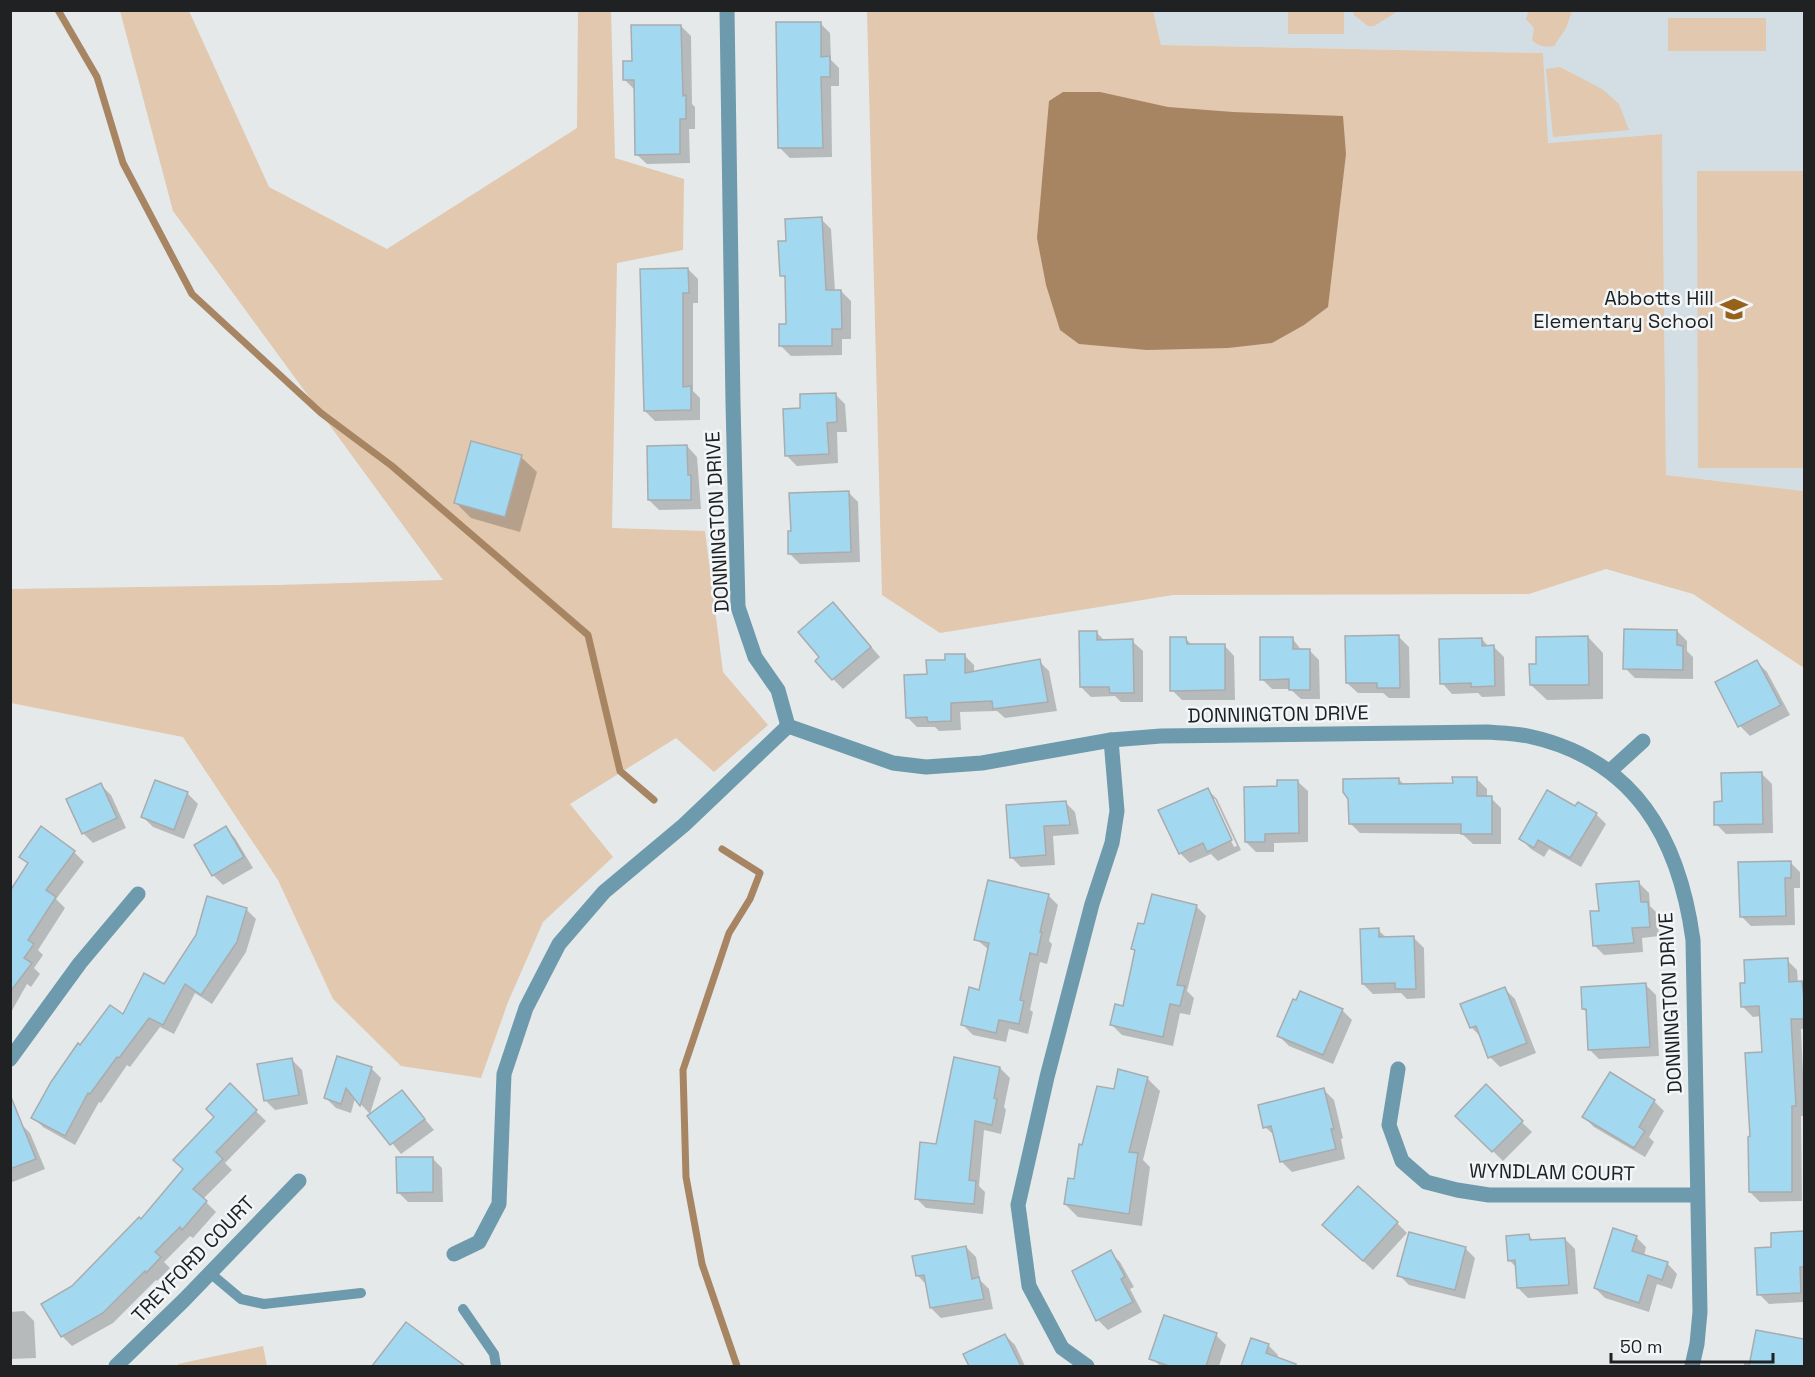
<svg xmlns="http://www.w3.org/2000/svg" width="1815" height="1377" font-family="'Space Grotesk',sans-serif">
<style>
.built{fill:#d2dee3}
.green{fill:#e1c8ae}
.water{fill:#a78562}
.shadow{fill:#0003;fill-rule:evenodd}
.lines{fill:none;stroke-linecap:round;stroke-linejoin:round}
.stream{stroke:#a78562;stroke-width:7}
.building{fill:#a3d9f0;stroke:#a9acae;stroke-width:1.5}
.lane{stroke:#6d9aac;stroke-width:10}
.street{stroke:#6d9aac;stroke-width:15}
.labels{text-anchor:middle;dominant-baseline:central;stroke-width:5;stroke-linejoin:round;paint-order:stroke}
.poi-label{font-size:20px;fill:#202122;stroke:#f2f6f8;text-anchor:end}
.street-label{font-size:20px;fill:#202122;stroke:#f2f6f8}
</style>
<rect width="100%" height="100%" fill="#e5e9ea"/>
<path class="built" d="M1153 11H1804V491L1666 475 1662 134 1547 143 1543 53 1161 45Z"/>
<g class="green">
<path d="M120 11H189L269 187 387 249 577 128 578 11H611L615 158 684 179 683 250 617 263 612 528 705 531 723 672 768 725 714 772 676 738 570 804 613 857 543 922 508 1002 481 1078 401 1066 333 999 278 880 183 737 11 703 10 589 279 585 443 580 173 211Z"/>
<path d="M867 11H1153L1161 45 1543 53 1548 143 1662 134 1666 475 1804 491V668L1693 594 1606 569 1529 594 1173 595 940 633 882 595Z"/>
<rect x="1288" y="11" width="56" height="23"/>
<path d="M1353 11V10L1396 11 1395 13 1374 26H1368L1354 15Z"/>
<path d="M1531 11H1572L1566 28 1554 46C1545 48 1538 46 1532 40L1534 28 1526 19 1528 13Z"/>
<rect x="1668" y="18" width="98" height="33"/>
<path d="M1560 67 1602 89 1619 104 1629 130 1553 137 1546 69Z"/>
<path d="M1697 171H1804V468H1698Z"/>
<path d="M263 1346 267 1366H178V1364Z"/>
</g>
<path class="water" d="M1063 92H1100L1168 107 1233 112 1343 116 1346 154 1328 307 1304 325 1272 343 1228 348 1147 350 1079 344 1060 330 1046 285 1037 238 1049 101Z"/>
<g class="shadow">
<path d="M820 23 830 33 831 60 839 68V86H831L832 157 790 158 780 148Z"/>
<path d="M681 26 691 36 692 104 695 107V129H689L690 163 647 164 636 154 635 90 625 80 633 63Z"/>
<path d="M821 219 831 229 835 291H841L851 301V339H842V355L791 356 781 346 787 326V280L782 275 788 242Z"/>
<path d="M688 269 698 279V303H693V391L700 398V420L655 421 645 411Z"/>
<path d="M835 394 845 404 847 432H837L838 463 797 466 787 456Z"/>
<path d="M687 446 697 457 701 509 659 510 649 500Z"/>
<path d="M521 457 537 472 520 532 471 518 456 503Z"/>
<path d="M848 492 858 502 860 562 800 564 790 554Z"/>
<path d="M843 614 880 657 843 689 833 679 821 657Z"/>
<path d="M1677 631 1687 641V651L1693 657V679L1635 678 1625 668Z"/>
<path d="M1096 632 1105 641H1132L1143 651V702H1121L1115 696 1091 697 1081 687Z"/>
<path d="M1399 637 1409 647 1410 698H1389L1383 693H1358L1347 683Z"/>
<path d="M1588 637 1603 653V699L1547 700 1531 685 1538 665Z"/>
<path d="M1292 638 1302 651 1309 650 1319 660 1320 699H1301L1290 689H1272L1262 679Z"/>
<path d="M1186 639 1192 645H1224L1234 656 1235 700H1182L1172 690Z"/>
<path d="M1482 639 1489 647H1494L1504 657 1505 696 1482 697 1478 693 1452 694 1442 683Z"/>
<path d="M964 655 974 665V672L1039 661 1049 671 1057 711 1005 718 997 711 960 712 961 730 939 731 935 727H917L907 717 928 676 946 661Z"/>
<path d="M1757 662 1767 672 1790 715 1750 736 1740 726Z"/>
<path d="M1762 774 1772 784 1773 833 1726 834 1716 824 1723 803Z"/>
<path d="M1398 779 1405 785 1454 784 1477 779 1487 789V798H1491L1501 808V844H1473L1462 834 1360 833 1350 823V799Z"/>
<path d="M1297 781 1308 791V842L1274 843V852H1256L1246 842 1279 787Z"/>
<path d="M156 782 188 794 198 804 184 839 153 827 143 817Z"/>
<path d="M101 785 111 795 126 828 93 843 83 833 68 799Z"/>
<path d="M1207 789 1217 799 1241 850 1218 861 1211 854 1190 863 1180 853ZM1211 799H1215L1237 846 1234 847Z"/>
<path d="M1065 802 1075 812 1079 834 1053 836 1055 865 1021 867 1011 857Z"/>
<path d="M1575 808 1596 814 1606 824 1581 867 1549 849 1544 857 1531 849 1521 839Z"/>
<path d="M225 828 235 838 253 868 223 885 213 875Z"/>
<path d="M74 852 84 862 56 899 65 908 38 950 43 955 34 968 40 974 31 987 27 984 10 1014V918L29 865 21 857Z"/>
<path d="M1790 862 1800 872V888H1794L1795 925 1751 926 1741 916Z"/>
<path d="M1639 883 1649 893 1650 906 1657 913 1659 936 1642 938 1643 952 1604 955 1594 945 1600 912Z"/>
<path d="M1048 895 1058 905 1049 941 1052 944 1047 964 1040 962 1030 1010 1033 1012 1028 1034 1009 1029 1006 1042 973 1035 963 1025 980 991 989 950 976 939Z"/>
<path d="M1196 906 1206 916 1187 991 1194 998 1190 1015 1180 1013 1173 1046 1122 1035 1112 1025 1124 1008 1137 952 1133 949 1145 926Z"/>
<path d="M246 909 256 919 246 952 212 1004 195 993 174 1034 160 1027 130 1067 127 1065 101 1103 99 1102 75 1145 43 1127 33 1117 81 1047 164 986Z"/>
<path d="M1378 930 1387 938H1414L1424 948 1425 998 1407 999 1401 993 1373 994 1363 984Z"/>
<path d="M1787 960 1797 970 1798 983 1804 986V1029H1801L1804 1095V1116H1801L1802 1201 1760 1202 1750 1192 1752 1138 1763 1054 1761 1016 1753 1017 1743 1007 1747 984Z"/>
<path d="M1646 985 1656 995 1659 1056 1599 1059 1589 1049 1588 1013 1583 1009Z"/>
<path d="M1505 989 1515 999 1536 1053 1500 1067 1490 1057 1481 1037 1471 1027Z"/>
<path d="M1342 1010 1352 1020 1333 1064 1289 1046 1279 1036Z"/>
<path d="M292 1060 302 1070 308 1104 275 1110 265 1100Z"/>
<path d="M371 1068 381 1078 370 1114 355 1098 351 1113 336 1108 326 1098Z"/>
<path d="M1000 1068 1010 1078 1004 1107 1006 1110 1001 1134 984 1130 979 1186 985 1192 983 1214 926 1208 916 1198 937 1145Z"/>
<path d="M1147 1078 1160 1091 1143 1160 1150 1167 1142 1226 1078 1217 1065 1204 1075 1181 1083 1146 1115 1091Z"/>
<path d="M230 1086 266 1121 225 1163 232 1170 203 1199 216 1212 193 1238 190 1236 164 1262 170 1268 157 1281 156 1280 113 1323 72 1346 62 1336 73 1287 141 1221 185 1170 216 1117Z"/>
<path d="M1486 1087 1532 1132 1503 1161 1457 1116Z"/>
<path d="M1324 1090 1334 1100 1343 1138 1341 1139 1345 1159 1292 1172 1282 1162 1276 1137 1265 1127Z"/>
<path d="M402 1092 434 1130 401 1154 370 1116Z"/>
<path d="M1654 1101 1664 1111 1649 1137 1654 1142 1645 1157 1594 1127 1584 1117Z"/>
<path d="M20 1123 30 1133 45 1169 10 1183V1127Z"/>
<path d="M432 1158 442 1168 443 1202H408L398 1192Z"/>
<path d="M1397 1223 1407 1233 1373 1270 1334 1235Z"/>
<path d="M1804 1233V1302L1769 1304 1759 1294 1773 1248 1772 1234Z"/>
<path d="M1529 1236 1534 1241 1565 1239 1575 1249 1578 1294 1528 1298 1518 1288 1517 1268 1509 1260Z"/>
<path d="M1636 1237 1646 1247 1644 1256 1667 1263 1677 1274 1672 1289 1657 1284 1649 1312 1605 1298 1595 1288Z"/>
<path d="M966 1247 976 1257 980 1280 989 1289 993 1309 941 1318 931 1308 927 1285 917 1275Z"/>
<path d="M1465 1248 1475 1258 1465 1299 1409 1285 1399 1275Z"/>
<path d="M1110 1252 1120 1262 1134 1287 1130 1289 1142 1312 1108 1330 1098 1320 1074 1271Z"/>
<path d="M24 1311 34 1321 36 1358 10 1359V1312Z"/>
<path d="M406 1324 462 1366H385L378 1360Z"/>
<path d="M1758 1332 1804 1340V1366H1744V1362L1752 1363Z"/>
<path d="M1005 1335 1015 1345 1025 1366H971L965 1355Z"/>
<path d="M1216 1335 1226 1345 1219 1366H1160L1154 1360Z"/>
<path d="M1252 1340 1268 1345 1278 1355 1277 1359 1299 1366H1243Z"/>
</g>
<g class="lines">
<g class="stream">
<path d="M58 10 97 77 123 163 192 294 321 413 392 466 588 635 620 771 654 800"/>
<path d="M722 849 760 873 750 899 729 933 683 1070 686 1177 702 1264 737 1366"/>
</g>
</g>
<g class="building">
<path d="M776 22H821V57L830 56V77H821L823 148H778Z"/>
<path d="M631 25H681L683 96 686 95V119H680V154L635 155 634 80H623V61H632Z"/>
<path d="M822 217 826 290H841L842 329H832V346H779V324H786L785 276H780L778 241H786L785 219Z"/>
<path d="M688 268 689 293H683V387L691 386V410L644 411 640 269Z"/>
<path d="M836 393 837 422 827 423 829 454 785 456 783 409 800 408V394Z"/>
<path d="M471 441 522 455 505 517 454 503Z"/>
<path d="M687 445 688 475H691V500H648L647 446Z"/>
<path d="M849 491 851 552 788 554V531H791L789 493Z"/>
<path d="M833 602 871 647 832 680 815 661 819 657 798 632Z"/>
<path d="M1624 629 1677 630V645L1683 646V670L1623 669Z"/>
<path d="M1079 631H1097V640L1133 639 1134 693H1110L1109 687H1080Z"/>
<path d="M1399 635 1400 688H1377V683H1346L1345 636Z"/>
<path d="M1588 636 1589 685H1530L1529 664H1536V637Z"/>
<path d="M1170 637H1186L1187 644H1225V690L1170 691Z"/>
<path d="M1260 637H1293V649H1310V690H1289V679L1260 680Z"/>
<path d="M1482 638V646L1494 645 1495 686 1471 687V683L1440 684 1439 639Z"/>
<path d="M945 654H965V673L1040 659 1048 702 993 709 992 701 951 703V721L928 722 927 717 906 718 904 675 927 674 926 660H945Z"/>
<path d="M1757 660 1781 705 1738 727 1715 682Z"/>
<path d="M1762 772 1763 824 1714 825V802L1722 801 1721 773Z"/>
<path d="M1452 777H1477V796H1492V834H1461V824H1349L1348 799 1343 792V779L1399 778V784L1453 783Z"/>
<path d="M155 780 188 792 174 830 141 817Z"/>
<path d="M1277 780H1298L1299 833 1265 834V842H1245L1244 787 1277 786Z"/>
<path d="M101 783 117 818 82 834 66 799Z"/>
<path d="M1208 788 1232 840 1207 852 1203 843 1179 854 1158 810Z"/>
<path d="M1547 790 1575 806 1578 802 1597 813 1570 858 1538 840 1534 848 1519 839Z"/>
<path d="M1066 801 1070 825 1044 826 1046 855 1010 858 1006 805Z"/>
<path d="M41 826 75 851 46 890 56 897 28 940 34 944 24 958 32 963 10 992V891L28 863 19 857Z"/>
<path d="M226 826 244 857 212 876 194 845Z"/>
<path d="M1791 861V878H1785L1786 916 1740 917 1738 862Z"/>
<path d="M988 880 1049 894 1040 932H1042L1037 955 1030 953 1020 1000 1024 1001 1019 1024 999 1020 996 1033 961 1025 969 987 979 990 989 943 974 940Z"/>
<path d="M1639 881 1641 902H1648L1650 927 1632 928 1634 943 1593 946 1590 911H1599L1596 884Z"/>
<path d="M1152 894 1197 905 1177 985 1185 986 1180 1006 1170 1004 1163 1037 1110 1025 1115 1004 1123 1006 1135 950 1131 949 1138 923 1144 924Z"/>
<path d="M207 896 247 908 237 942 201 995 185 984 163 1025 149 1018 119 1058 117 1057 90 1094 88 1093 65 1136 31 1118 51 1082 78 1043 80 1045 110 1005 123 1014 144 973 164 984 196 935Z"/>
<path d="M1379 928V937L1414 936 1416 989H1395V983L1362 984 1360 929Z"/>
<path d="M1788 958 1789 982 1802 981 1804 999V1019H1791L1796 1106H1792V1192H1749L1748 1137 1750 1136 1745 1053 1762 1052 1759 1006 1741 1007 1740 983H1745L1744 960Z"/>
<path d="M1646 983 1650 1047 1588 1050 1586 1009H1582L1581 987Z"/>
<path d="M1505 987 1527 1043 1488 1058 1476 1026 1470 1028 1460 1004Z"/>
<path d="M1300 991 1343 1009 1323 1055 1277 1036 1293 999 1296 1000Z"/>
<path d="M337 1056 372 1067 360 1106 346 1088 341 1104 324 1098Z"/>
<path d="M954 1057 1000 1067 994 1098 997 1099 992 1125 975 1121 969 1180 976 1181 974 1204 915 1199 920 1142 936 1144Z"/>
<path d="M292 1058 299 1095 264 1101 257 1064Z"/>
<path d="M1118 1069 1148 1077 1129 1152 1138 1153 1129 1214 1064 1204 1068 1178 1074 1179 1079 1144 1082 1145 1097 1086 1114 1089Z"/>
<path d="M1610 1072 1655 1100 1639 1127 1645 1131 1634 1148 1582 1117Z"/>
<path d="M230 1083 257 1110 216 1152 223 1159 193 1189 207 1201 182 1230 180 1227 155 1252 161 1257 146 1273 145 1271 103 1313 61 1337 41 1304 72 1286 139 1217 141 1219 183 1169 173 1160 214 1117 206 1109Z"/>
<path d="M1486 1084 1523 1121 1492 1152 1455 1116Z"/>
<path d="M1324 1088 1334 1129H1331L1336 1149 1280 1162 1271 1126 1263 1128 1258 1105Z"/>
<path d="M402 1090 425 1119 390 1145 367 1116Z"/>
<path d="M11 1097 36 1159 10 1169V1098Z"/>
<path d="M396 1157H433V1192L397 1193Z"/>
<path d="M1358 1186 1398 1222 1363 1261 1322 1225Z"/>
<path d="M1613 1228 1637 1236 1632 1251 1668 1262 1662 1280 1648 1275 1639 1303 1594 1288Z"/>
<path d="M1804 1231V1267H1800L1801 1293 1757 1295 1755 1248 1771 1247V1233Z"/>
<path d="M1409 1232 1466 1247 1455 1290 1397 1276Z"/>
<path d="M1529 1234 1530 1240 1565 1238 1569 1285 1517 1288 1515 1260 1508 1261 1506 1236Z"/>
<path d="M966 1246 972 1279 979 1277 984 1299 930 1308 924 1275 916 1276 912 1256Z"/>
<path d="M1111 1250 1125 1277 1121 1279 1133 1302 1096 1321 1072 1271Z"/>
<path d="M1164 1315 1217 1333 1206 1366H1169L1149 1359Z"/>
<path d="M406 1322 465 1366H372Z"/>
<path d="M1756 1330 1804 1339V1366H1749Z"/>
<path d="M1005 1334 1021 1366H969L963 1354Z"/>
<path d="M1251 1338 1269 1344 1266 1353 1296 1364V1366H1241Z"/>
</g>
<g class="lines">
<g class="lane">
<path d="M210 1273 241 1299 264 1304 361 1293"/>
<path d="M463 1309 494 1354 496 1366"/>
</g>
<g class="street">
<path d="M727 10 733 403 738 607 755 657 778 690 788 726 893 763 926 767 982 763 1111 740 1161 736 1487 732C1500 733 1514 733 1528 736 1635 759 1679 838 1693 940L1700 1312 1697 1344 1692 1366"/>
<path d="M1610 771 1643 741"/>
<path d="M10 1059 80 963 138 894"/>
<path d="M1398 1069 1389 1125 1402 1161 1426 1182 1457 1190 1489 1195H1697"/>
<path d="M454 1254 479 1242 499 1204 504 1074 526 1008 559 944 604 892 684 825 788 726"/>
<path d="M116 1366 184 1300 299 1181"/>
<path d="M1087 1366 1062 1348 1029 1286 1018 1205 1047 1077 1092 904 1112 843 1117 811 1111 740"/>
</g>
</g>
<defs>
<symbol id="school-bare" viewBox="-9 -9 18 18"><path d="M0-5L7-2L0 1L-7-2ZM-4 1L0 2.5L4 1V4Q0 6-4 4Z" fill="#97611a" stroke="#f2f6f8" stroke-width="2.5" paint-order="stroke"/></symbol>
</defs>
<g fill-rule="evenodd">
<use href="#school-bare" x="1715" y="290" width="38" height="38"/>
</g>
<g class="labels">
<g class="poi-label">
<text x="1714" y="298">Abbotts Hill<tspan x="1714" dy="23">Elementary School</tspan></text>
</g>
<g class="street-label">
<text transform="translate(717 522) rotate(-93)">DONNINGTON DRIVE</text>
<text transform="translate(1278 714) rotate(-1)">DONNINGTON DRIVE</text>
<text transform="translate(1670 1003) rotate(-93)">DONNINGTON DRIVE</text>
<text transform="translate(1552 1172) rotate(1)">WYNDLAM COURT</text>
<text transform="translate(193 1259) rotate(-46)">TREYFORD COURT</text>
</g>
</g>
<rect width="1815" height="1377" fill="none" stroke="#202122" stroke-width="24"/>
<path d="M1611 1353v9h162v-9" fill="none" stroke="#202122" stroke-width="3"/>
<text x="1620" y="1353" font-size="18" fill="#202122" stroke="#f2f6f8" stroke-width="4.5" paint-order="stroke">50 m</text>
</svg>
